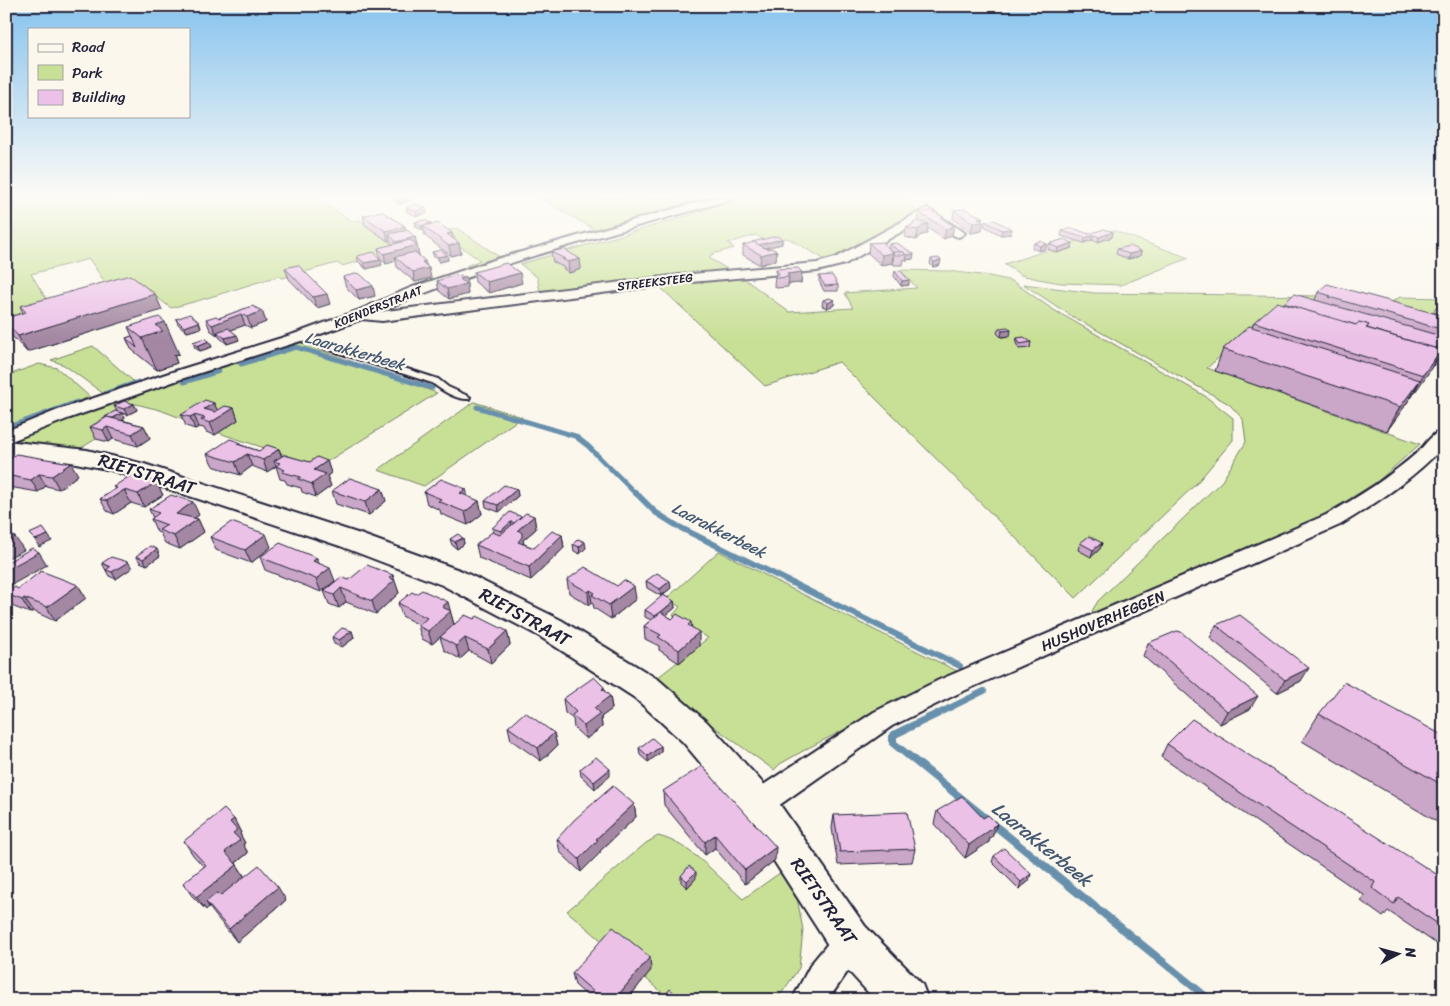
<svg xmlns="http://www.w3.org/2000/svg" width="1450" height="1006" font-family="Sriracha,sans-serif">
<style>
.green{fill:#c8e096;stroke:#758168}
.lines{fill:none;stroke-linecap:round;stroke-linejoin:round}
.stream-far2{stroke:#6890ac;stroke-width:5}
.stream-far1{stroke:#6890ac;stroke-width:6}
.stream{stroke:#6890ac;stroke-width:8}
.service-casing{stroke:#22223b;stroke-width:4}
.minor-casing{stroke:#22223b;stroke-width:4}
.tertiary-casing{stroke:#22223b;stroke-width:4}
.service{fill:#fbf7ec;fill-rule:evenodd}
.minor{fill:#fbf7ec;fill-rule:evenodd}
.tertiary{fill:#fbf7ec;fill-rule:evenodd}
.wall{fill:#caa6c8;stroke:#22223b}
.shaded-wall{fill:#a487a2;stroke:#22223b}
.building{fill:#ebc1e8;stroke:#22223b}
.labels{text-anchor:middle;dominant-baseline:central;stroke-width:4.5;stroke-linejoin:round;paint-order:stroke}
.far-street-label{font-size:12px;fill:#22223b;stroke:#fbf7ec}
.street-label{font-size:15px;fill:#22223b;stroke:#fbf7ec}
.water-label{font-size:16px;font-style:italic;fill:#455974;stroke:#fbf7ec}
.near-street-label{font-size:18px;fill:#22223b;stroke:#fbf7ec}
.near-water-label{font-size:19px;font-style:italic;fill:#455974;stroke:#fbf7ec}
</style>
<rect width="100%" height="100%" fill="#fbf7ec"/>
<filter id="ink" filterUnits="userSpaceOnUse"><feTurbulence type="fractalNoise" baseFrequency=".02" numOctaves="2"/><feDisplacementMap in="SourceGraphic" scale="10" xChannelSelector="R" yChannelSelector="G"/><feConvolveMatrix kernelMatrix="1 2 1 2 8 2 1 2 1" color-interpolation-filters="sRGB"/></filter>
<g filter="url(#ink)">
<g class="green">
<path d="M6 198H315L352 221 360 220 403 253 378 260 374 257 342 266 337 263 282 278 279 276C243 286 208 299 171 308L146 289 111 291 89 259 31 274 52 308 6 319Z"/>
<path d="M710 198 714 200 601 233 541 199Z"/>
<path d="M738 198H904L914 208 915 211 878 235 827 261 788 238 766 241 756 235 728 243 734 248 712 254 709 258 732 272 541 295 537 277 520 264 674 220Z"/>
<path d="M457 228 504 260 471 270 466 266 480 260 451 240 456 238 446 231Z"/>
<path d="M1112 230 1189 258 1121 285 1061 283 1038 279 1021 275 1004 264Z"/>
<path d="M900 270 948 271 989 276 1012 281 1052 309 1205 396 1233 418V440L1196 484 1076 598 839 362 765 386 659 286 742 277 789 312 853 308 845 293 917 288Z"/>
<path d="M1023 284 1094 293 1324 296 1287 322 1267 315 1207 368 1420 444 1377 482 1310 523 1098 616 1092 611 1098 601 1222 481 1246 442 1243 419 1229 404 1070 315Z"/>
<path d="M1400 297 1444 298V330L1388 304Z"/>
<path d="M299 342 437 393 320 466 225 435 160 410 132 403 106 420 112 429 78 450 29 443 19 440 22 435 114 399Z"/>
<path d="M93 346 140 387 111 395 104 394 64 365 51 360Z"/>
<path d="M39 364 57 368 90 397 6 427V376Z"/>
<path d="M474 402 522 417 424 486 378 470Z"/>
<path d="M719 551 790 588 959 672 810 747 780 764 774 770 652 682 708 638 673 615 680 607 667 598Z"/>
<path d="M658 836C690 843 719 878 743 899L791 865 803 930 799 968 777 1000H671L567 911 646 843Z"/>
</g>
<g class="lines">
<g class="stream-far2">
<path d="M241 364 296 347 432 388"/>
<path d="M184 382 219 371"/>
<path d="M106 393 138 382"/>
<path d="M477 407 575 436 588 446 636 494"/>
<path d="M6 428 77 402"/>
</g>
<g class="stream-far1">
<path d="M635 492 655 512 679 527 960 666"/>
<path d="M935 715 984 691"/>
</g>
<path class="stream" d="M937 714 893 735V743L1210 1000"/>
<defs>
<path id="service" d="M296 335H302L438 379 448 387 470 397 469 399C456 400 441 390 432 383L296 339Z"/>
<g id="minor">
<path d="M712 198H731L729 200C612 234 491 263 378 312L680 275 817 263 835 258 927 208 965 233 959 237 955 236 927 217 845 264 817 271 680 283 382 321 362 319 304 340 181 379 70 418 6 443V431L58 410 169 373 294 334 357 311 410 288 500 258Z"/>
<path d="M1444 430V446C1414 478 1378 502 1340 525L957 694 892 726 768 813 758 817 748 813 744 804 748 795 874 712 939 680 1326 515C1359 497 1389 477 1418 452 1426 444 1433 432 1444 430Z"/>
<path d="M850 925 861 930 866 941 861 952 828 1000H792L811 964 839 930Z"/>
</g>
<path id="tertiary" d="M6 441 87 450 144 464 360 534 462 571 561 620 659 680 707 722 771 792 865 926 922 984 928 1000H875L835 956 745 816 683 742 635 698 539 636 442 585 340 546 111 470 71 462 6 455Z"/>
</defs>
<use href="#service" class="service-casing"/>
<use href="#minor" class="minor-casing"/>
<use href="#tertiary" class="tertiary-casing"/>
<use href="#service" class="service"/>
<use href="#minor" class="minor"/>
<use href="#tertiary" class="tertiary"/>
</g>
<g class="wall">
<path d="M393 198H408L409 201 399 204 394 201Z"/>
<path d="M406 208 427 213 417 216 407 212Z"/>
<path d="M954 210 982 217V231L971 233 953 219Z"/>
<path d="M919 213 943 219 954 226 952 235 944 239 927 228V234L921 235 916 240 905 237 906 228 912 225V224L918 222Z"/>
<path d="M363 216 406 231 415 237 419 255 427 266 431 278 415 282 397 267 396 261 386 264 380 258 378 248 392 245 390 240 388 241 365 225Z"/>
<path d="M985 221 1012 229 1011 234 1001 235 984 226Z"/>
<path d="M415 222 431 223V225L452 233 453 239 459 243 461 253 451 256 425 236 424 230H422L416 227Z"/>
<path d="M1062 231 1089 234 1113 232 1112 237 1098 242 1092 240 1084 243 1061 236Z"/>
<path d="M782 239V244L764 248 777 251 776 260 760 265 743 255V245Z"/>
<path d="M869 243 888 248 889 244 913 259 906 260 904 259 903 265H894L893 262 894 253 890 250 893 253 892 263 881 265 868 253Z"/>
<path d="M1034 243 1047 244 1046 249 1039 251 1032 248Z"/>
<path d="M1049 244 1072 248 1057 253 1048 249Z"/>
<path d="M1117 249 1141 251 1140 256 1128 259 1116 254Z"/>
<path d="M432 252 447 255 448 260 439 262 434 257Z"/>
<path d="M551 252 580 259 581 269 569 273 564 269 563 267 553 262Z"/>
<path d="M357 256 382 265 366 269 358 261Z"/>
<path d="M931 259 940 265 933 267 930 264Z"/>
<path d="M285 268 330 304 317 308 289 279Z"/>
<path d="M776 269 802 272 801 283 788 284V287L776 288 774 285 775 275H776Z"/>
<path d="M895 271 909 285 901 286 894 276Z"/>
<path d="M474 272 522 283 489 293 475 282Z"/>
<path d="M819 276 838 285V291H824L819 281Z"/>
<path d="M343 277 375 296 359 300 346 287Z"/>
<path d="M466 277 468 294 449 299 439 291 437 281Z"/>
<path d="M1318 292 1433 313 1444 309V351L1433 366H1432L1411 398H1410L1407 403 1387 431 1215 371 1223 349 1252 327 1254 322 1284 303 1315 300Z"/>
<path d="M155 294 162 310 27 352 11 335 6 326V318L23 313 20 306Z"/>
<path d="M823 300H834V305L827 308 822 306Z"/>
<path d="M252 306 262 311 266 322 251 328 245 325 231 330 239 340 227 344 219 337 218 335H217L210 330 206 319 219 318Z"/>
<path d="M176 319 199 322 201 328 187 332 178 324Z"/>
<path d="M128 327 179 354 174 355 177 363 157 370 131 349 126 338 132 336Z"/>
<path d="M999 328 1010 336 1001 337 997 333Z"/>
<path d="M1017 338 1031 342 1030 348 1019 349 1016 343Z"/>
<path d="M209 341 212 347 200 351 195 348 193 342Z"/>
<path d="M214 403 217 410 234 408 238 420 215 435 206 432 204 428 199 427 195 429 186 426 181 415Z"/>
<path d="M134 404 137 410 127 415 122 413 125 418 122 420 144 426 150 438 138 446 113 439 109 442 96 439 90 427 105 418V417L117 411 114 406Z"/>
<path d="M239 442 241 445 259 451 279 449 282 456 310 462 327 461 331 473 327 476 331 486 316 497 302 492 301 488 287 484 285 480 280 479 276 466 267 472 252 466 240 475 213 466 207 454Z"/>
<path d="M6 461 78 475 59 489 46 486 38 492 9 487 6 482Z"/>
<path d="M156 482 163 495 144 507 131 503 114 514 107 511 100 499 115 489 113 487Z"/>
<path d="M382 489 386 501 369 515 336 504 332 491Z"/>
<path d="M517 489 518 496 499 512 486 507 485 501Z"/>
<path d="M424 492 468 497 479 501 482 514 468 525 441 514 440 510 427 504Z"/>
<path d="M149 509 199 515 194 518 198 519 204 532 180 549 165 543 160 533 157 532 151 519 153 518Z"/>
<path d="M534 516 536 529 523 540 524 544 534 548 562 535 564 548 531 580 479 558 476 545 493 532 492 528 522 517Z"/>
<path d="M210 537 271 547 251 563 216 550Z"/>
<path d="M463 538 464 544 457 549 452 545 450 539Z"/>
<path d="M1080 543H1102L1100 549 1091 557 1078 550Z"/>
<path d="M573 544 586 548 580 554 574 551Z"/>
<path d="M136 556H160L147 565 140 562Z"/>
<path d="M260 557 319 563 335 581 321 592 265 570Z"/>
<path d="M128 562 132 568 116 579 109 576 102 563Z"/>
<path d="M349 580H394L399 593 376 614 346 602 339 608 329 604 324 591Z"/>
<path d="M567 580 636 599 611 619 594 608 593 604 592 603 589 605 569 593Z"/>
<path d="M646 581 671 588 661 596 647 588Z"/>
<path d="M78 585 86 598 55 621 33 611 30 613 14 607 6 595V593L18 589Z"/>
<path d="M674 601 675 608 666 615 672 619 691 622 692 628 699 646 679 663 659 650V646L645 639 644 626 651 620 645 617V610Z"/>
<path d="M398 603 450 611 454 624 474 619 507 631 510 645 491 663 469 651 460 659 444 650 440 637 432 644 422 639 418 626 419 625 402 616Z"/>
<path d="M1216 625 1301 681 1277 693 1210 638Z"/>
<path d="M352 631 354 638 342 647 334 644 332 637Z"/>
<path d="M1148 643 1250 709 1220 724 1143 656Z"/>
<path d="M605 692 610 696 612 709 601 717 602 727 586 739 574 728 573 719 565 713 563 699Z"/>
<path d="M1319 714 1444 736V826L1302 741Z"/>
<path d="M508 727 554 733 557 746 541 761 511 740Z"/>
<path d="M1167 744 1444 879V949L1388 911 1383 917 1361 901 1364 895 1161 757Z"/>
<path d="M661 746V752L648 762 640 755 639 748Z"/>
<path d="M580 769 610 776 595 789 581 776Z"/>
<path d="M663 791 775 860 745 884 715 848 705 855 664 805Z"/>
<path d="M634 804 636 817 600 851V853L581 872 560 852 557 839Z"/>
<path d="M937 811 983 818 997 824 992 837 990 838 989 842 965 858 934 824Z"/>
<path d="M834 815 915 849 912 862 838 865 832 828Z"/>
<path d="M234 819 241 833 240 834 245 843 243 844 248 853 236 863 245 877 286 900 237 942 215 915 209 907 206 910 192 896 183 883 204 867 193 855 184 841Z"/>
<path d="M994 856 1029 881 1019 889 992 862Z"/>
<path d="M681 876 696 878 687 888 681 882Z"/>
<path d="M651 970 627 1000H592L575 985 572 973Z"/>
</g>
<g class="shaded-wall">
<path d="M403 198H408L409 201 399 204 398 199Z"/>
<path d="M426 208 427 213 417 216 416 211Z"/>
<path d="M982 217 981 222H983L982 231 971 233 973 223 978 218Z"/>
<path d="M431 223 432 228 423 226 424 230H422L421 226Z"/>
<path d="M928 224 927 234 921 235 916 240 918 230 922 226Z"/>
<path d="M405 226 407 235 389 234 390 240 388 241 386 231Z"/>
<path d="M954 226 952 235 944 239 946 229Z"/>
<path d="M1012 229 1011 234 1001 235 1002 230Z"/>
<path d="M1113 232 1112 237 1098 242 1099 237Z"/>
<path d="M452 233 454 243 447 234Z"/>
<path d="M1094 235 1092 240 1084 243 1085 238Z"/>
<path d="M415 237 419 255 395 257 396 261 386 264 384 254 398 250 396 242Z"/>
<path d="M782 239V244L756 250 757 245Z"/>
<path d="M459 243 461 253 451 256 449 246Z"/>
<path d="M1073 243 1072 248 1057 253 1058 248Z"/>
<path d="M1047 244 1046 249 1039 251 1040 246Z"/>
<path d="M777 251 776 260 760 265 761 255Z"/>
<path d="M1141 251 1140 256 1128 259 1129 254Z"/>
<path d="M893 253 892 263 881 265 882 255Z"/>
<path d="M914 254 913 259 906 260 907 255Z"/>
<path d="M447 255 448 260 439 262 438 257Z"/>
<path d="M580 259 581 269 569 273 568 262Z"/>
<path d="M381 260 382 265 366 269 364 263Z"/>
<path d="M941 260 940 265 933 267 934 262Z"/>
<path d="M425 261 427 269 429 268 431 278 415 282 413 272 422 262Z"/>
<path d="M802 272 801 283 788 284 789 277 787 274Z"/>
<path d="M520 273 522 283 489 293 487 282Z"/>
<path d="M466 277 468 294 449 299 447 289 460 279Z"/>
<path d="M909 280V285L901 286 902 281Z"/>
<path d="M373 286 375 296 359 300 356 290Z"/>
<path d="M155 294 162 310 27 352 18 336Z"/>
<path d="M327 294 330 304 317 308 313 297Z"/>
<path d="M834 300V305L827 308 828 303Z"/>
<path d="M262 311 266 322 251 328 247 317Z"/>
<path d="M241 314 245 325 220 334 217 332 218 335H217L212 325Z"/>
<path d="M165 322 179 354 174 355 177 363 157 370 142 338 156 325Z"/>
<path d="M199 322 201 328 187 332 184 327Z"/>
<path d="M1011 330 1010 336 1001 337 1002 331Z"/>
<path d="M237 335 239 340 227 344 225 338Z"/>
<path d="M209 341 212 347 200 351 197 346Z"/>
<path d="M1444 348V351L1441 355 1433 366Z"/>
<path d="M1441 350 1429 372 1411 398 1423 375Z"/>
<path d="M1420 380 1407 403 1387 431 1400 407Z"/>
<path d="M214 403 219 414 204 409Z"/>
<path d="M134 404 137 410 127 415 124 409Z"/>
<path d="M234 408 238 420 215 435 210 423Z"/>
<path d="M122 413 125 418 115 425 112 419Z"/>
<path d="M194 415 199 427 195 429 190 417Z"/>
<path d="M144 426 150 438 138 446 132 434Z"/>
<path d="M107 427 113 439 109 442 103 430Z"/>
<path d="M279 449 283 461H274L276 466 267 472 263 460Z"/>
<path d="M247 454 252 466 240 475 235 462Z"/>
<path d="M327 461 331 473 327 476 331 486 316 497 312 484 314 470Z"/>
<path d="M71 463 78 475 59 489 52 476Z"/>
<path d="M39 474 46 486 38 492 31 480Z"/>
<path d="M156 482 163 495 144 507 138 494Z"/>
<path d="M382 489 386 501 369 515 365 502Z"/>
<path d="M466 489 469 501 460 493Z"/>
<path d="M517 489 518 496 499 512 498 505Z"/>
<path d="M124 490 131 503 114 514 107 501Z"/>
<path d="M479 501 482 514 468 525 465 512Z"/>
<path d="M193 502 199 515 183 526 176 514Z"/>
<path d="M534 516 536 529 523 540 525 550 518 542V530Z"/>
<path d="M198 519 204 532 180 549 174 536Z"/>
<path d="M511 522 513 528 502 538 501 531Z"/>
<path d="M266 534 271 547 251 563 245 550Z"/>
<path d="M48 535 52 541 39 547 35 540Z"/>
<path d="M562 535 564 548 531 580 529 567Z"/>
<path d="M15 537 24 550 6 559V542Z"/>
<path d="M463 538 464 544 457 549 455 542Z"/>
<path d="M585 542 586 548 580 554 579 547Z"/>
<path d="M1102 543 1100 549 1091 557 1093 550Z"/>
<path d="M157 549 160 556 147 565 143 559Z"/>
<path d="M39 552 47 565 6 588V565Z"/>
<path d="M317 558 322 571 313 561Z"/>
<path d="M128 562 132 568 116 579 112 572Z"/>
<path d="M330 568 335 581 321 592 316 579Z"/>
<path d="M393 575 399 593 376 614 372 601 389 578Z"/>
<path d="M670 581 671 588 661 596 660 589Z"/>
<path d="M78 585 86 598 55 621 47 607Z"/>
<path d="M634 586 636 599 611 619 609 605Z"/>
<path d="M341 588 346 602 339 608 334 595Z"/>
<path d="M590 590 592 603 589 605 588 592Z"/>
<path d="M24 598 33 611 30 613 22 600Z"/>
<path d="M674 601 675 608 657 623 656 617Z"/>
<path d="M448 602 454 625 432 644 428 631 442 607Z"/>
<path d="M352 631 354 638 342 647 339 640Z"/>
<path d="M507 631 510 645 491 663 488 649Z"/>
<path d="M699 632V646L679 663V650Z"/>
<path d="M465 638 469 651 460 659 456 646Z"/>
<path d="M1309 668 1301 681 1277 693 1285 680Z"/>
<path d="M604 687 606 699 610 696 612 709 601 717 602 727 586 739 584 726 594 708 602 689Z"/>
<path d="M1258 696 1250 709 1220 724 1227 711Z"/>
<path d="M554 733 557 746 541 761 538 748Z"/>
<path d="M661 746V752L648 762V756Z"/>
<path d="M610 769V776L595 789 594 782Z"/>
<path d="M634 804 636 817 600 851V853L581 872 579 859 596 839Z"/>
<path d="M234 819 241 833 240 834 245 843 243 844 248 853 233 865 225 852 233 833 230 822Z"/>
<path d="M997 824 992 837 990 838 989 842 965 858 969 845Z"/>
<path d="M715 835V848L705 855V842Z"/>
<path d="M776 847 775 860 745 884V870Z"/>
<path d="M237 865 245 878 210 907 206 902 209 907 206 910 196 897Z"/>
<path d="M696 872V878L687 888V881Z"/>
<path d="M1031 874 1029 881 1019 889 1021 882Z"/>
<path d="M278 887 286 900 237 942 229 929Z"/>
<path d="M650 957 651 970 627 1000H614Z"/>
</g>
<g class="building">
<path d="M416 204 426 208 416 211 406 208Z"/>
<path d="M965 209 982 217 978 218 983 222 973 223 954 210Z"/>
<path d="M381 211 405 226 386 231 363 216Z"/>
<path d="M930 211 944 217 941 218 954 226 946 229 919 213Z"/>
<path d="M425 220 431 223 421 226 415 222Z"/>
<path d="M994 220 1012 229 1002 230 985 221Z"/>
<path d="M916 221 928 224 922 226 918 230 906 228 914 224H912Z"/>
<path d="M438 223 452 233 447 234 459 243 449 246 423 226Z"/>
<path d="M1072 228 1089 234 1104 229 1113 232 1099 237 1094 235 1085 238 1062 231Z"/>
<path d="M408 230 415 237 396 242 389 234Z"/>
<path d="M777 236 782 239 758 245 754 242H752Z"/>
<path d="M1064 239 1073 243 1058 248 1049 244Z"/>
<path d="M410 240 417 245 384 254 378 248Z"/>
<path d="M1040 241 1047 244 1040 246 1034 243Z"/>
<path d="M754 242 766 249 771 248 777 251 761 255 743 245Z"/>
<path d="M883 242 893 253 882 255 869 243Z"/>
<path d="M897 243 914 254 907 255 905 254 904 252H901L889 244Z"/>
<path d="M1130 246 1141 251 1129 254 1117 249Z"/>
<path d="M564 249 580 259 568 262 562 259H565L551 252Z"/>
<path d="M441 250 447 255 438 257 432 252Z"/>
<path d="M374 252 381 260 364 263 357 256Z"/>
<path d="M415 252 425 261 422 262 429 268 413 272 395 257Z"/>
<path d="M894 252H904L905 255H895Z"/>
<path d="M938 258 941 260 934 262 931 259Z"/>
<path d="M506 263 520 273 487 282 474 272Z"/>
<path d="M298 265 327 294 313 297 285 268Z"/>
<path d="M798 268 802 272 787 274 789 277 776 278 775 275 779 274 776 269Z"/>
<path d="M900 270 909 280 902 281 895 271Z"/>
<path d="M359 273 373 286 356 290 343 277Z"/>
<path d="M130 275 155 294 18 336 6 323V318L26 312 20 306Z"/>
<path d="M455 275 466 277 460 279 466 284 447 289 437 281Z"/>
<path d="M832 275 838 285 825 286 819 276Z"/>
<path d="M1327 284 1444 316V330L1329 297 1331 296 1318 292Z"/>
<path d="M1294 294 1444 337V348L1442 350 1434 347V348L1367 328 1369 325 1359 322 1356 325 1297 308V307L1284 303Z"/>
<path d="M829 298 834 300 828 303 823 300Z"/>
<path d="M1277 302 1356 325 1359 322 1369 325 1366 328 1441 350 1423 375 1254 322Z"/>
<path d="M252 306 262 311 247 317 241 314 212 325 206 319 216 316 219 318Z"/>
<path d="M1437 307 1444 309V315L1433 312Z"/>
<path d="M190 314 199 322 184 327 176 319Z"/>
<path d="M159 317 165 322 156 325 163 331 142 338 128 327Z"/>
<path d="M1249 326 1420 380 1400 407 1223 349Z"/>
<path d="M1008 327 1011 330 1002 331 999 328Z"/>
<path d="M228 328 237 335 225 338 217 332Z"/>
<path d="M132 336 137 348 126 338Z"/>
<path d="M1024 337 1031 342 1020 344 1017 338Z"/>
<path d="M205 338 209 341 197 346 193 342Z"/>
<path d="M205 400 214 403 204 409 215 412 225 406 234 408 210 423 201 420 205 418 194 415 190 417 181 415Z"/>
<path d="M124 401 134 404 124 409 114 406Z"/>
<path d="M115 411 122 413 113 418 105 417Z"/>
<path d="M107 417 144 426 132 434 107 427 103 430 90 427Z"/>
<path d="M230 439 239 442 237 444 259 451 267 445 279 449 263 460 247 454 235 462 207 454Z"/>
<path d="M16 454 71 463 52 476 39 474 31 480 6 475V472L10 469 6 468V461Z"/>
<path d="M284 455 310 462 317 457 327 461 314 470 326 474 312 484 298 479 301 477 282 472 285 470 276 466 280 463 274 461Z"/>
<path d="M133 474 156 482 138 494 124 490 107 501 100 499 117 488 113 487Z"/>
<path d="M350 478 382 489 365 502 332 491Z"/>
<path d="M441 479 466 489 460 493 479 501 465 512 438 501 441 499 424 492Z"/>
<path d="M504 485 517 489 498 505 485 501Z"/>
<path d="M171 495 193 502 176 514 198 519 174 536 159 530 167 525 151 519 159 513 149 509Z"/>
<path d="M510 512 522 517 515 523 511 522 501 531 492 528Z"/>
<path d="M526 513 534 516 518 530 522 533V537L518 542 534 548 552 531 562 535 529 567 476 545 492 532 500 535Z"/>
<path d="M231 522 266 534 245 550 210 537Z"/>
<path d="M43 528 48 535 35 540 29 534Z"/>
<path d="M6 531 15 537 6 542Z"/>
<path d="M458 534 463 538 455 542 450 539Z"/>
<path d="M1089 536 1102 543 1093 550 1080 543Z"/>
<path d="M578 539 585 542 579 547 573 544Z"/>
<path d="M280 543 317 558 313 561 330 568 316 579 260 557Z"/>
<path d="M150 546 157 549 143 559 136 556Z"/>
<path d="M32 548 39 552 6 570V563Z"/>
<path d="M111 557 128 562 112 572 106 570 110 567 102 563Z"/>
<path d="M367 565 393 575 389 578 395 580 372 601 341 588 334 595 324 591 341 577 349 580Z"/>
<path d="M585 567 617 586 624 580 634 586 609 605 592 595 595 593 590 590 588 592 567 580Z"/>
<path d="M41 571 78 585 47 607 24 598 22 600 6 594V593L15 587 18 589Z"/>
<path d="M657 573 670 581 660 589 646 581Z"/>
<path d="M422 590 448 602 442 607 451 611 428 631 418 626 427 618 398 603 412 592 416 594Z"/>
<path d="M663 595 674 601 661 612 655 616 645 610Z"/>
<path d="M661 612 672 619 677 614 691 622 688 625 699 632 679 650 658 637 661 635 644 626Z"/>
<path d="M465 615 474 619 477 616 507 631 488 649 465 638 456 646 440 637Z"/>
<path d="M1240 615 1309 668 1285 680 1216 625Z"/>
<path d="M342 628 352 631 339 640 332 637Z"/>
<path d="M1177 631 1181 632 1258 696 1227 711 1148 643Z"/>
<path d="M594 677 604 687 602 689 610 696 594 708 600 714 584 726 572 715 576 712 563 699Z"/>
<path d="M1344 682 1444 736V786L1319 714Z"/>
<path d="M525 712 554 733 538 748 508 727Z"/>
<path d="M1192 719 1444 879V928L1398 897 1394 904 1372 888 1375 882 1167 744Z"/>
<path d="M652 738 661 746 648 756 639 748Z"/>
<path d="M596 757 610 769 594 782 580 769Z"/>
<path d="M702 766 776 847 745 870 715 835 705 842 663 791Z"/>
<path d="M613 786 634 804 596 839 598 840 579 859 557 839 574 820Z"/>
<path d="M962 796 983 818 988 815 997 824 992 827 993 828 969 845 937 811Z"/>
<path d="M224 809 234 819 230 822 237 830 233 833 240 840 225 852 237 865 196 897 183 883 206 865 184 841Z"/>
<path d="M907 812 915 849 840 852 834 815Z"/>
<path d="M1004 848 1031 874 1021 882 994 856Z"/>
<path d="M259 865 278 887 229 929 206 902 217 893 220 896Z"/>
<path d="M689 866 696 872 687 881 681 876Z"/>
<path d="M613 927 650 957 614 1000H603L572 973Z"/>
<path d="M670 989 682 1000H661Z"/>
<path d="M694 994 700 1000H689Z"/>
</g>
</g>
<linearGradient id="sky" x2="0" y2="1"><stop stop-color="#87c3ee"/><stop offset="0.58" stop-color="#fdfbf6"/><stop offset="1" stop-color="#fdfbf6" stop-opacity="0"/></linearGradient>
<rect width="1450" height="339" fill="url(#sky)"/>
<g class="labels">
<g class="far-street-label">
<text transform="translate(655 282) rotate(-7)">STREEKSTEEG</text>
<text transform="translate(378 307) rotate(-22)">KOENDERSTRAAT</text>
</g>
<g class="street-label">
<text transform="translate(1103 621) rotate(-23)">HUSHOVERHEGGEN</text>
</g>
<g class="water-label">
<text transform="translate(355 351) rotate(16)">Laarakkerbeek</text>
<text transform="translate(719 530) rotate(27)">Laarakkerbeek</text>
</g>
<g class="near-street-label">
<text transform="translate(147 474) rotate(17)">RIETSTRAAT</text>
<text transform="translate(525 617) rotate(29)">RIETSTRAAT</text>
<text transform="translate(824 901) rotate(55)">RIETSTRAAT</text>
</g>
<g class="near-water-label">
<text transform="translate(1042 844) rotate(39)">Laarakkerbeek</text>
</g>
</g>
<rect width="1450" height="1006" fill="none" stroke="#fbf7ec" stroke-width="25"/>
<rect x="12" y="12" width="1425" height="981" fill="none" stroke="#22223b" stroke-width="2" filter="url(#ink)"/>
<rect x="28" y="28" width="162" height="90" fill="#fbf7ec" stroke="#a4a2a5"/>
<rect x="38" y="44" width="25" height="8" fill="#fbf7ec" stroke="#a4a2a5"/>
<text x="72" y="52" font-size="15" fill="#22223b">Road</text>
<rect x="38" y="65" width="25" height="15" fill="#c8e096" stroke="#a4a2a5"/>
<text x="72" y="78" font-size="15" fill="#22223b">Park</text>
<rect x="38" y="90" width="25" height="15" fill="#ebc1e8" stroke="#a4a2a5"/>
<text x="72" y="102" font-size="15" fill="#22223b">Building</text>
<g transform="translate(1398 954) rotate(84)" stroke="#fbf7ec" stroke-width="4" paint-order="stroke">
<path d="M0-4L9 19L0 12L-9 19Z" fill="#22223b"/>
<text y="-8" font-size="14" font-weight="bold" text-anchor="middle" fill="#22223b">N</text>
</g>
</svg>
